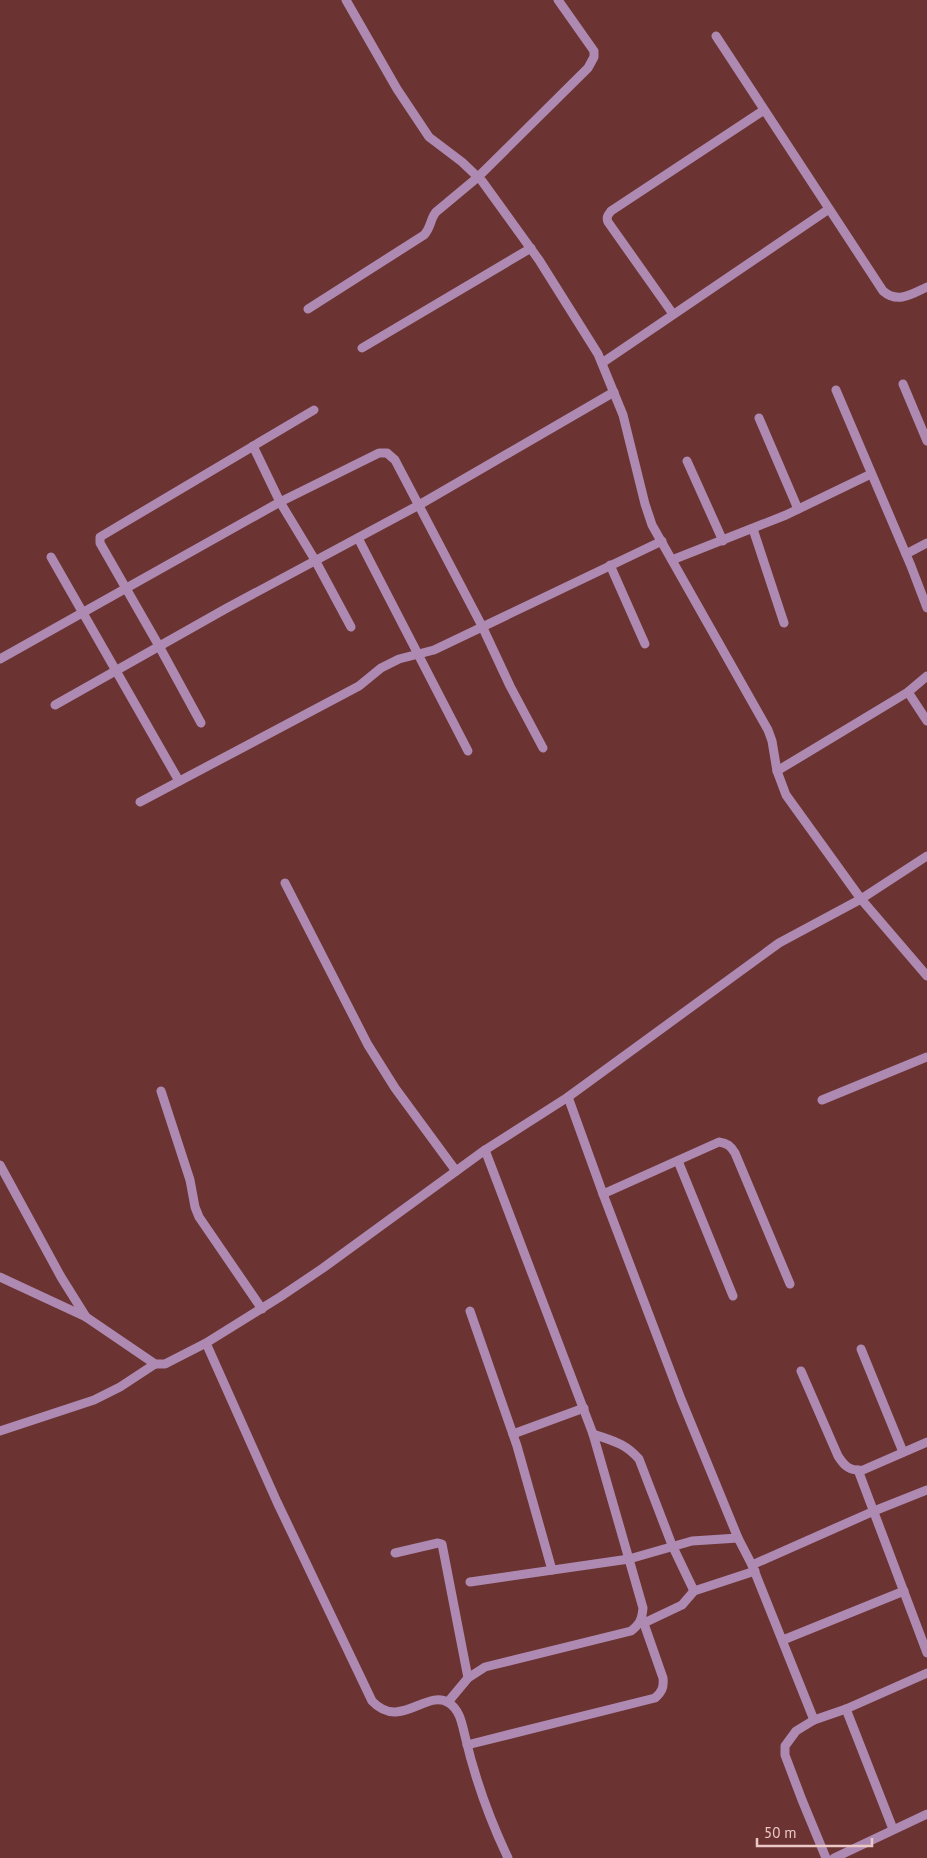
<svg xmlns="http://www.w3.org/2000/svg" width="927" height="1858" font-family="'PT Sans',sans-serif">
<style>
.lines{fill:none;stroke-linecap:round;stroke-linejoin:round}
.minor{stroke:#ae8ab2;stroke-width:9}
</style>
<rect width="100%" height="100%" fill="#6b3332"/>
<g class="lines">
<g class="minor">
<path d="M346 0 397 89 429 137 462 162 482 181 539 260 598 354 623 415 645 504 652 525 768 730 772 741 777 771 786 795 861 899 927 976"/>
<path d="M716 36 883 291C898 304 912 294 927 287"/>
<path d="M308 309 424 235C431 228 430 219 436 212L478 177 588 68 594 57V51L558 0"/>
<path d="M673 314 608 222C606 217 608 215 611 211L764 110"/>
<path d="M362 348 531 248"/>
<path d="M602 363 829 209"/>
<path d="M903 384 927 441"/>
<path d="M836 390 911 566 927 608"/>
<path d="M759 418 798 509"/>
<path d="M253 446 280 502 315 560 351 627"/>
<path d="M687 461 723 541"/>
<path d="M753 529 784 623"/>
<path d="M358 538 468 751"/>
<path d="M906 554 927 543"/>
<path d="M51 557 179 781"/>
<path d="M672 560 786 515 871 474"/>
<path d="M610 565 645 644"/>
<path d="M0 659 280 502 379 453H387L395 460 482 626 510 686 543 748"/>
<path d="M908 692 927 721"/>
<path d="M55 705 227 608 419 505 614 392"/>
<path d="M201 723 159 646 100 543V537L314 410"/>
<path d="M777 771 908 692 927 676"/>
<path d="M140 802 359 686 381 668 399 659 434 650 662 541"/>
<path d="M285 883 368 1045 395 1088 456 1171"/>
<path d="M161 1091 190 1180 195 1207 199 1217 262 1309"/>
<path d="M568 1097 603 1194 681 1399 738 1538 752 1565 814 1720"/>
<path d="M822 1100 927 1057"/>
<path d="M678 1161 733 1296"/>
<path d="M0 1165 61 1277 86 1317"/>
<path d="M603 1194 719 1142C727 1143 731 1146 735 1153L790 1284"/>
<path d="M0 1277 86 1317 155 1364H165L206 1343 280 1297 323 1268 485 1150 568 1097 779 943 861 899 927 856"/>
<path d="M470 1311 517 1446 552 1570"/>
<path d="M206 1343 277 1502 372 1701C400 1731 427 1688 449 1703 460 1710 462 1724 465 1736 475 1779 489 1818 508 1858"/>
<path d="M861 1349 903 1452"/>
<path d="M801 1371 838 1456C845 1467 850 1471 863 1470L927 1442"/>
<path d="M0 1431 94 1400 120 1387 155 1364"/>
<path d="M513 1434 584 1408"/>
<path d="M593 1434C613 1441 625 1443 639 1459L672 1545 694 1591"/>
<path d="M858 1470 927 1653"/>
<path d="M395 1553 438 1543 442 1544 468 1678"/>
<path d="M752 1565 874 1511 927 1490"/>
<path d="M470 1582 629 1559 692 1541 738 1538"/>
<path d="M644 1623 682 1605 694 1591 755 1571"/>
<path d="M783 1640 904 1591"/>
<path d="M448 1702 468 1678 485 1667 631 1631C640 1624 642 1619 643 1608L593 1434 485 1150"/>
<path d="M846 1709 893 1829"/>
<path d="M467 1745 655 1698C662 1692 664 1687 663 1678L642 1618"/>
<path d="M826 1858 802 1800 785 1755V1746L796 1731 814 1720 846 1709 927 1673"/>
<path d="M834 1858 927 1814"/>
</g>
</g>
<path d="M757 1838v8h115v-8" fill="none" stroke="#ebc8c6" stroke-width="2.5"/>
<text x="764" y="1838" font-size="15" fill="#ebc8c6" stroke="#6b3332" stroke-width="4" paint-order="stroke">50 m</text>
</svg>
